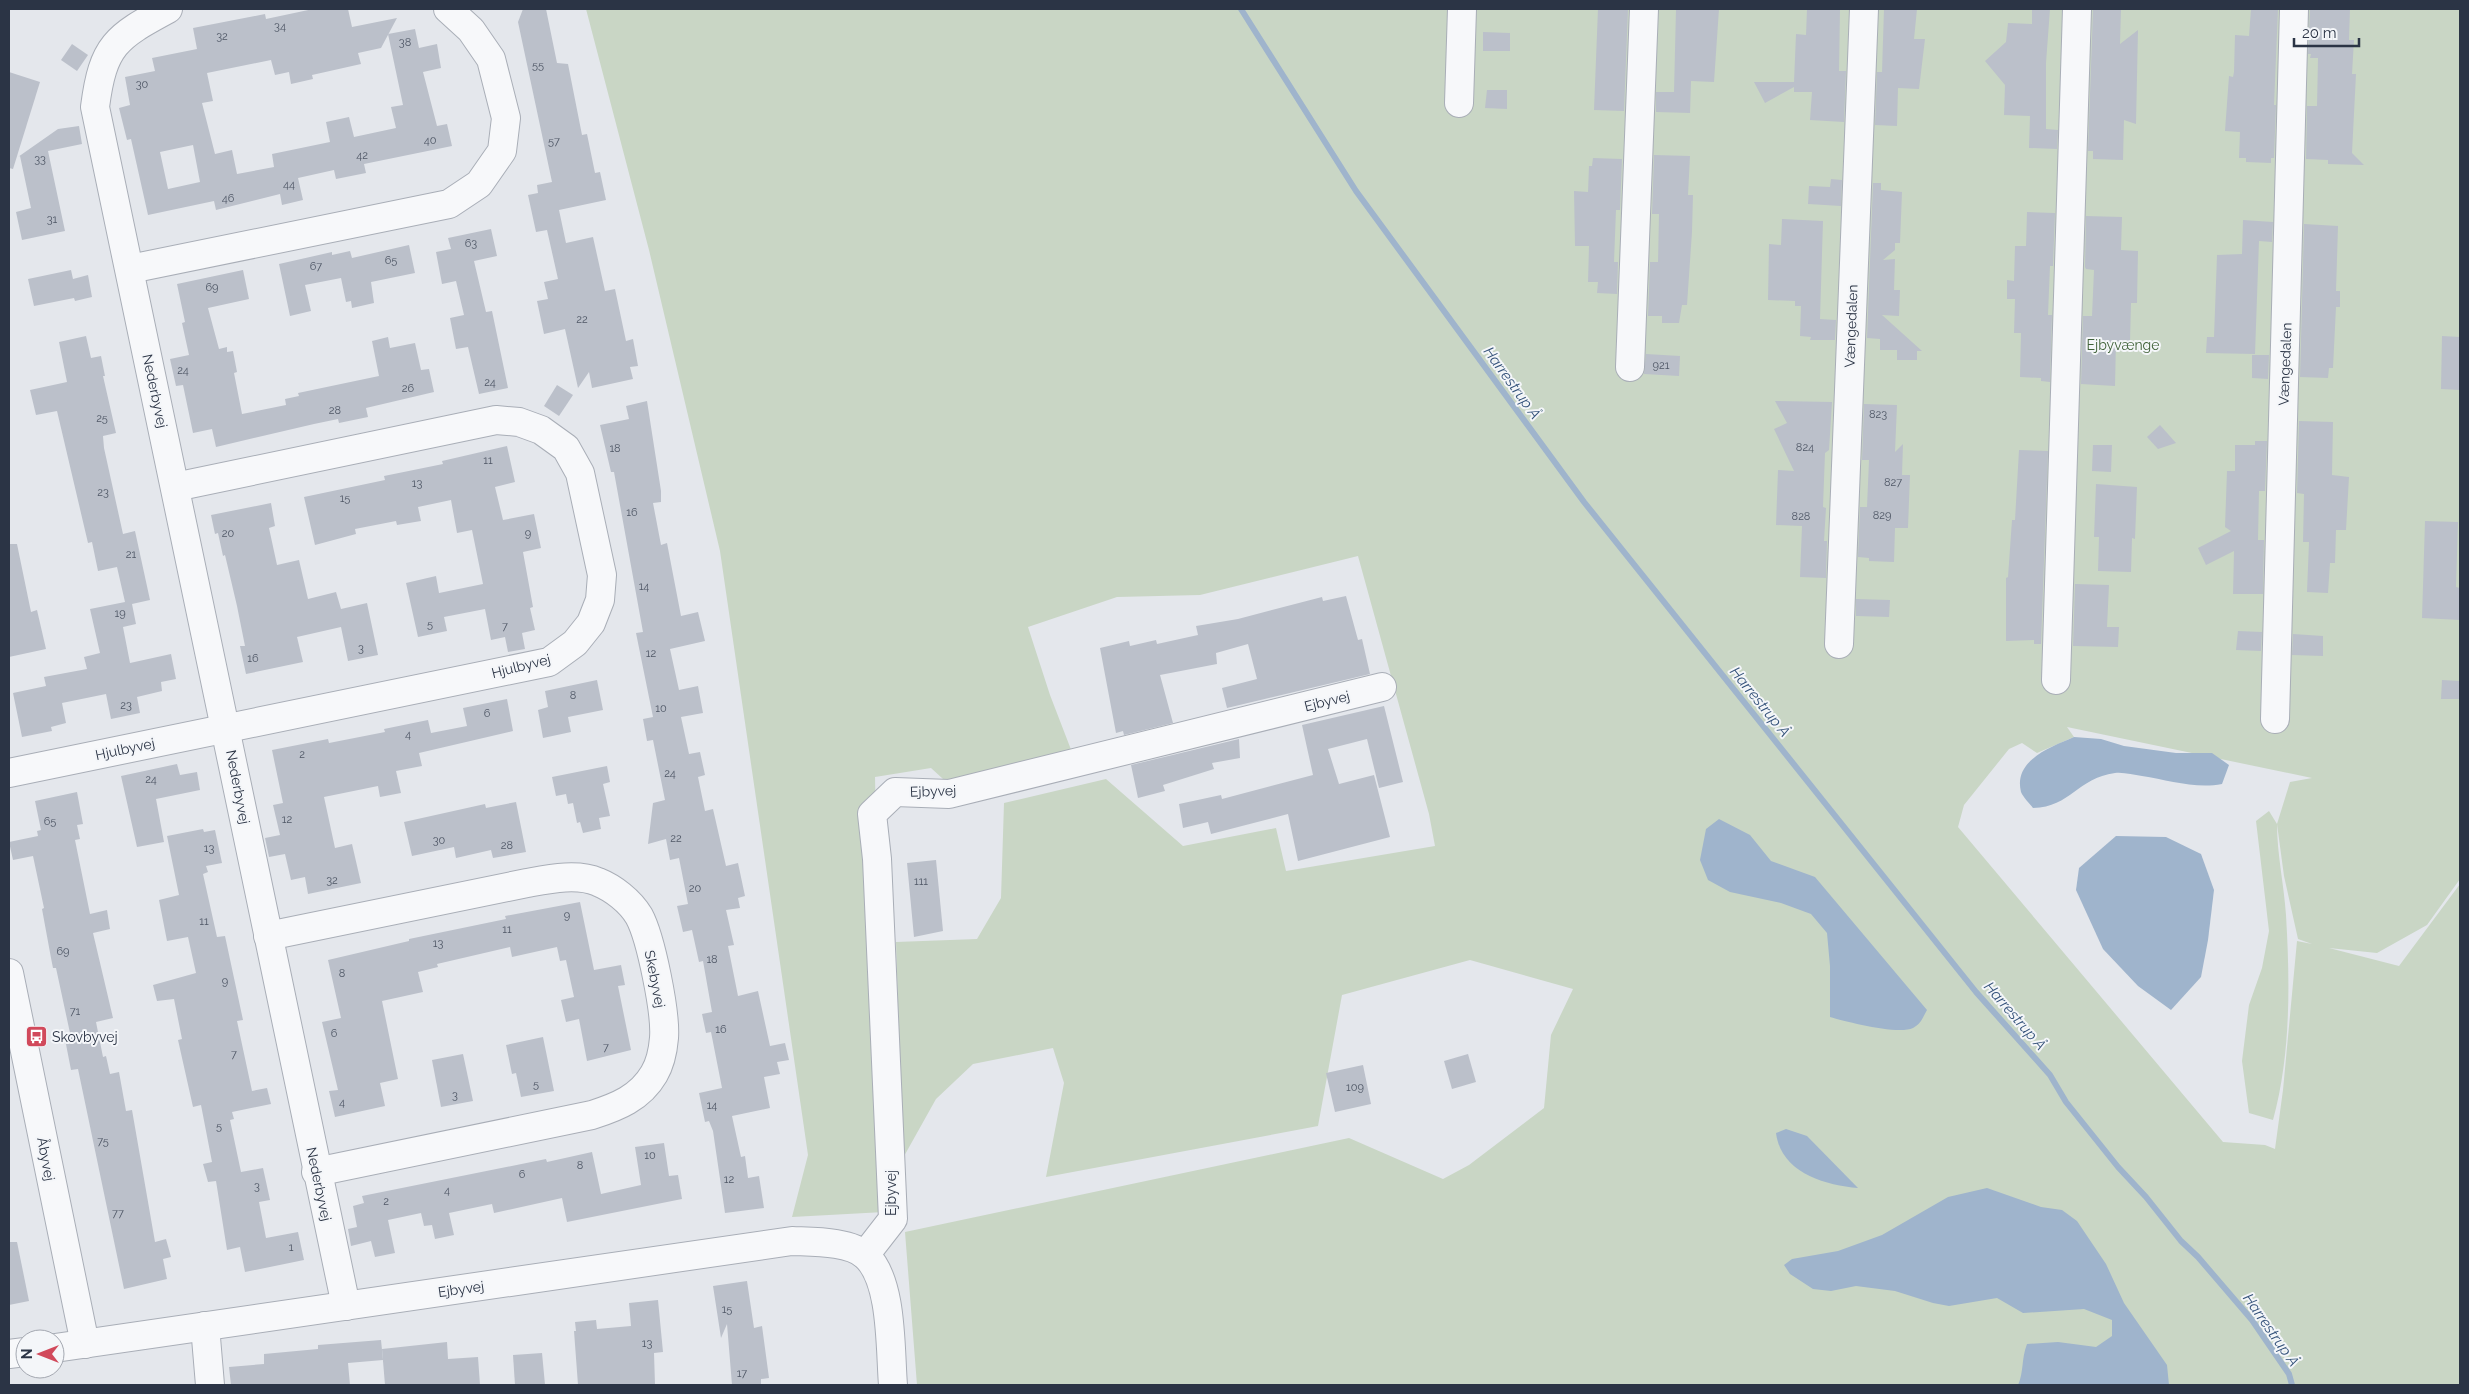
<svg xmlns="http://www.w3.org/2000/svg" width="2469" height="1394" font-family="Raleway,sans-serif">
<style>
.green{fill:#c9d6c5;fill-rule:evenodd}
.water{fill:#9fb4cc}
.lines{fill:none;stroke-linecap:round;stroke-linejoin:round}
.stream{stroke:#9fb4cc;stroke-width:6}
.building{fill:#bbc0ca;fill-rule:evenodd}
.minor-casing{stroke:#a9aeb7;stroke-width:30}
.minor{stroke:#f7f8fa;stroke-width:28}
.labels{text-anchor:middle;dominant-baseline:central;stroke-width:4;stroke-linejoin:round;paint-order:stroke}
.number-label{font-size:11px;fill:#4f5766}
.street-label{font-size:14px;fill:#2b3445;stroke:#f4f6f9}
.park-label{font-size:14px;fill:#3f6138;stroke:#f4f6f9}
.poi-label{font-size:14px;fill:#2b3445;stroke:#f4f6f9;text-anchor:start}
.water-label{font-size:15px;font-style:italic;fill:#34527a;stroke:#f4f6f9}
</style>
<rect width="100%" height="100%" fill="#e4e7ec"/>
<path class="green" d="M586 9H2460V879L2427 925 2377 953 2329 948 2399 966 2460 884V1385H917L905 1232 1349 1138 1443 1179 1469 1165 1544 1108 1551 1035 1573 989 1470 960 1342 995 1318 1126 1046 1177 1064 1083 1053 1048 973 1064 936 1099 903 1158 896 942 977 939 1001 898 1004 803 1106 779 1183 846 1276 828 1286 871 1435 846 1429 814 1358 556 1200 595 1117 597 1028 627 1050 695 1075 760 954 789 931 768 875 777 884 1212 792 1217 808 1155 720 551 649 250ZM2067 727 2312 778 2290 782 2277 824 2269 811 2256 821 2269 931 2262 968 2249 1005 2242 1061 2249 1113 2273 1120C2291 1055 2290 982 2286 915 2284 885 2277 854 2277 824L2284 876 2298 939 2312 944 2297 941 2283 1090 2275 1149 2265 1145 2223 1142 1958 827 1964 805 2009 749 2022 743 2037 753 2074 737Z"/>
<g class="water">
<path d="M2074 737 2101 739 2124 746 2176 753H2212L2229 765 2222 784C2195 789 2168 780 2142 776 2133 775 2124 772 2115 773 2077 778 2071 807 2033 808 2030 804 2023 797 2021 792 2013 760 2051 747 2074 737Z"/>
<path d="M1719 819 1750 835 1771 861 1815 877 1927 1010C1923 1017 1921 1024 1913 1028 1898 1035 1847 1022 1830 1017V966L1827 933 1811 914 1781 903 1730 892 1708 880 1700 860 1706 829Z"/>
<path d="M2116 836 2166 837 2201 854 2214 890 2208 940 2201 977 2171 1010 2138 986 2103 949 2076 890 2079 868Z"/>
<path d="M1786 1129 1807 1136 1858 1188C1823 1185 1781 1172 1776 1133Z"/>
<path d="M1987 1188 2041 1207 2062 1210 2077 1221 2106 1264 2124 1303 2167 1365 2169 1385H2018C2024 1372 2021 1360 2027 1344L2058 1342 2096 1347 2112 1336V1320L2084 1309 2023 1313 1997 1298 1949 1306 1933 1303 1895 1291 1856 1286 1831 1291 1813 1289 1790 1274 1784 1265 1792 1259 1838 1251 1882 1235 1948 1197Z"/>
</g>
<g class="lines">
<path class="stream" d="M1241 9 1356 191 1584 502 1976 992 2050 1075 2066 1102 2118 1167 2146 1197 2181 1241 2198 1257 2252 1320 2289 1374 2292 1385"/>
</g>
<g class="building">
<path d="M313 9H348L352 27 397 18 381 48 358 53 361 64 312 75 313 79 291 84 289 72 275 75 271 60 207 73 213 101 202 103 215 154 232 150 237 174 274 167 272 154 330 142 326 122 349 117 354 137 396 128 391 107 403 105 388 34 415 29 419 48 437 44 441 68 423 72 437 126 447 124 452 146 364 164 366 173 336 179 334 170 298 178 303 200 282 205 280 194 216 210 214 201 148 215 131 139 127 140 119 108 130 105 125 77 155 71 152 58 197 49 193 28 265 14 266 19ZM193 145 200 182 168 189 160 152Z"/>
<path d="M523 9H546L557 63 568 64 582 135 587 134 595 173 600 172 606 200 559 210 566 243 593 237 605 291 615 289 626 341 633 339 638 366 630 367 633 379 592 388 589 372 578 388 565 329 544 334 537 301 548 299 544 282 558 279 547 230 536 232 528 195 538 193 537 185 552 182 518 22Z"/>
<path d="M1598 9H1628L1624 111 1594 110Z"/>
<path d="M1676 9H1719L1714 82 1691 81 1690 113 1656 112V92H1674Z"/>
<path d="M1807 9H1840L1839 71H1846L1844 122 1810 120 1812 92H1794V87L1765 103 1754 82H1794L1796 34 1806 35Z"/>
<path d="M1884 9H1917L1914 39H1925L1919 89 1898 88 1897 126 1875 125 1877 72H1882Z"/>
<path d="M2032 9H2050L2046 63V129L2058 130 2057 149 2029 148 2030 116 2004 115 2005 85 1985 61 2006 42 2008 23 2032 24Z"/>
<path d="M2093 9H2121L2120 44 2138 30 2136 124 2124 120 2123 160 2093 159V151H2088Z"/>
<path d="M2251 9H2278L2274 105H2276L2274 158H2271V163L2246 162V158H2239L2240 132 2225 131 2229 76 2233 77 2234 72 2235 35 2249 36Z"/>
<path d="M2310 9H2350L2349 40H2354L2352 74H2356L2352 153 2364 165 2328 164V160L2306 159 2307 106H2317L2318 58H2310L2311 54H2308Z"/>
<path d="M1483 32 1510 33V51H1483Z"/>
<path d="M72 44 88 55 77 71 61 60Z"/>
<path d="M9 72 40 82 13 169 9 168Z"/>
<path d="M1487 90H1507V109L1485 108Z"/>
<path d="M79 126 82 144 48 151 65 231 22 240 16 212 31 208 20 156 18 157 58 129Z"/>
<path d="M1654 155 1690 156 1688 195H1693L1692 232 1687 305H1682L1679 323H1662V316H1648L1650 262H1658L1659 214H1652Z"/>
<path d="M1593 158 1622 159 1620 210H1616L1614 262H1618L1617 294 1597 293 1598 282H1588L1589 246H1575L1574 191 1588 192 1589 166H1592Z"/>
<path d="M1831 179 1842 180 1841 206 1808 204 1809 186 1830 187Z"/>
<path d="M1873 183H1881V190L1902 192 1900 243H1895V250L1883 260 1895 259 1894 290H1900L1899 316 1882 315 1922 351H1917V360H1897V350H1880V339L1867 338Z"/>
<path d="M2027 212 2055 213 2053 266H2050L2048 315H2052L2050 382 2041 381V378L2020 377 2021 333H2014L2015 299H2007V280L2014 281 2015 246H2026Z"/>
<path d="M2086 216 2122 217 2121 250 2138 251 2137 303H2131L2130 342H2116L2115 386 2081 384 2083 316H2092L2094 270 2086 269 2085 267Z"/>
<path d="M1782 219 1823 221 1820 319 1836 320 1835 340H1810L1811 337 1800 336 1801 306H1795V301L1768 300 1769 244 1781 245Z"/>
<path d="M2243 220 2273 222 2272 242 2259 241 2255 354 2206 353 2207 337H2214L2217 255 2242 254Z"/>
<path d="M2304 224 2338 226 2336 291H2340V307H2336L2333 368H2329L2328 378 2300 377Z"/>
<path d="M491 229 497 256 474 261 486 312 492 311 508 388 479 394 468 347 456 349 450 318 464 315 456 281 442 284 436 252 451 249 448 238Z"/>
<path d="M409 245 415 273 371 282 374 303 352 308 351 301 346 302 341 278 305 285 311 311 290 316 279 264 332 252V255L350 251 352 258Z"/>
<path d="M71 270 73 279 88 275 92 297 75 301 74 298 34 306 28 279Z"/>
<path d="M243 270 249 299 208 308 219 349 227 347V352L233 351 237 372 234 373 242 414 286 405 285 399 299 396 298 393 379 376 372 341 388 337 390 348 415 343 421 370 429 369 434 392 366 408 368 417 339 423 338 419 314 424 216 447 212 429 193 433 183 385 176 386 170 359 189 355 182 323 185 322 177 284Z"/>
<path d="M86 336 91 358 101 356 105 376H103L116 433 103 436 104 448 123 534 135 531 150 600 132 604 136 624 123 627 130 663 171 654 176 679 161 682 162 691 137 697 140 713 111 719 106 694 62 703 66 723 51 727 52 731 22 737 13 693 46 686 44 677 87 669 84 657 100 653 90 609 125 602 117 567 98 571 92 542 88 543 57 411 36 415 30 390 67 382 59 342Z"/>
<path d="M2442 336 2460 337V390L2441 389Z"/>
<path d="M1646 354 1680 356 1679 376 1644 374Z"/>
<path d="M2252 355H2269L2268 379 2252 378Z"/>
<path d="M557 385 573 395 559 416 544 406Z"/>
<path d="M647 401 661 491V502L653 503 661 545 667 543 681 616 698 612 705 641 670 649 679 690 698 686 703 713 681 717 689 754 700 752 705 775 698 777 705 811 713 809 726 866 738 863 745 896 738 898 740 908 726 910 734 945 728 946 738 996 758 991 770 1046 785 1043 789 1060 777 1062 780 1074 764 1077 770 1108 732 1116 741 1157 745 1156 748 1178 759 1176 764 1208 725 1213 713 1131 709 1121 705 1122 699 1093 722 1088 711 1032 706 1033 702 1014 712 1012 703 961 699 962 692 930 683 932 677 906 688 904 679 858 670 860 666 839 648 844 653 803 665 800 653 740 647 741 643 719 653 717 636 633 643 632 614 472H611L600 425 629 419 626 406Z"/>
<path d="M1775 401 1832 402 1829 450 1825 453 1823 507 1826 508 1824 541H1827L1826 578 1800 577 1802 526 1776 525 1778 470 1794 471 1774 429 1787 423Z"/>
<path d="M1864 404 1897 405 1895 452 1903 444 1902 475H1910L1908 528H1895L1894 562 1869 561V558L1858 557 1860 507H1867L1869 460H1862Z"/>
<path d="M2299 421 2333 422 2332 475 2349 477 2346 530H2336L2335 563H2330L2328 593 2307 592 2309 542H2303L2304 494 2297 493Z"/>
<path d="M2160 425 2176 443 2158 449 2147 437Z"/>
<path d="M2255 441H2267L2265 491H2259L2258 540H2264L2263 594H2233L2234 551 2206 565 2198 548 2231 531 2225 527 2227 471H2235V445H2255Z"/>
<path d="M2093 445H2112L2111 472 2092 471Z"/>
<path d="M507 446 515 482 495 487 503 520 534 514 541 548 523 552 533 607 530 608 535 630 522 633 525 649 508 652 505 637 491 640 485 609 444 617 447 631 418 637 406 583 436 576 439 593 483 584 472 530 457 533 451 500 418 507 421 521 397 525 396 521 355 529 356 534 315 545 304 497 385 480 384 476 443 464 442 461Z"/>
<path d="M2019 450 2048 451 2041 644H2034V640L2006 641V578L2008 577 2012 520H2015Z"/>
<path d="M2096 484 2137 487 2135 539 2132 538 2131 572 2098 571 2099 537H2094Z"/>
<path d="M271 503 275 526 269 528 277 565 299 560 308 599 336 592 341 609 367 603 378 655 348 661 341 627 297 637 303 662 246 674 240 646H245L237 606 225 555 223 556 218 533 215 534 211 515Z"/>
<path d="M2425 521 2458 522 2456 587 2460 588V620L2422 618Z"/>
<path d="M9 544H17L31 612 37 610 46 649 9 657Z"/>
<path d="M2075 584 2109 585 2107 627H2119L2118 647 2073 646Z"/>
<path d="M1346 596 1358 640 1362 639 1370 674 1227 708 1222 688 1257 679 1248 644 1216 653 1217 664 1160 675 1173 723 1124 735 1123 731 1116 733 1100 648 1129 641 1130 646 1156 640 1157 644 1198 635 1196 626 1238 619 1322 597 1323 601Z"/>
<path d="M1856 599 1890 600 1889 617 1856 616Z"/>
<path d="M2238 631 2262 632 2261 651 2236 650Z"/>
<path d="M2293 634 2323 636V656L2292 655Z"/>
<path d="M597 680 603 710 568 717 571 732 543 738 538 710 548 707 545 691Z"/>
<path d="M2442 680 2460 681V699H2441Z"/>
<path d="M507 699 513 731 419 753 422 766 396 771 401 793 380 797 378 786 324 797 335 848 352 844 361 883 308 894 305 877 291 880 285 854 269 857 265 838 280 835 273 805 283 803 272 750 328 739 329 743 385 732 384 729 428 720 431 733 467 726 463 708Z"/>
<path d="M1384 706 1403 782 1379 788 1367 739 1328 749 1339 784 1374 775 1390 837 1298 861 1288 814 1211 834 1208 822 1183 828 1179 804 1221 795 1222 799 1313 775 1302 725Z"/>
<path d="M1239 739 1240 758 1212 763 1214 769 1163 785 1165 791 1138 798 1131 765Z"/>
<path d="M177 764 180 775 197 772 200 790 156 799 164 842 137 847 121 776Z"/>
<path d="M607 766 610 782 603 784 610 816 599 818 601 829 583 833 580 822 577 823 573 803 568 804 566 794 556 796 552 777Z"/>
<path d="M77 792 83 824 77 825 80 839 75 840 90 914 107 910 110 929 93 933 113 1018 96 1022 103 1057 106 1056 110 1074 119 1072 126 1111 132 1110 155 1242 166 1239 171 1257 163 1259 167 1279 124 1289 78 1069 71 1070 64 1034 70 1033 56 968H53L51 958 42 909 44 908 33 856 13 860 9 842 38 836 37 831 41 830 35 801Z"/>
<path d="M516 802 526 852 493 858 491 850 456 858 454 847 412 856 404 822 485 804 486 808Z"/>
<path d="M203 829 204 832 215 830 222 863 206 866 208 872 203 874 217 937 225 936 243 1020 237 1021 252 1091 267 1088 271 1104 232 1112 234 1119 230 1120 241 1172 263 1168 270 1200 259 1202 266 1238 298 1232 304 1260 245 1272 240 1247 227 1250 216 1181 208 1182 203 1164 212 1162 201 1105 193 1107 178 1040 182 1039 174 999 157 1001 153 985 196 973 188 937 167 941 159 900 179 895 167 836Z"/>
<path d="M936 860 943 931 914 937 907 863Z"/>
<path d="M580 902 594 970 621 965 625 985 618 986 631 1050 587 1061 579 1019 566 1022 561 1000 574 997 566 960 560 961 557 947 512 957 510 947 437 964 438 967 418 972 423 992 382 1001 398 1079 380 1083 385 1106 335 1117 329 1091 338 1090 322 1022 341 1018 328 960 409 941V939L506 919 505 916Z"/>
<path d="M543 1037 554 1091 521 1097 516 1073 512 1074 506 1045Z"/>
<path d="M463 1054 473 1101 441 1107 432 1060Z"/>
<path d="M1468 1054 1476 1082 1452 1089 1444 1061Z"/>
<path d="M1363 1065 1371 1104 1335 1112 1326 1073Z"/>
<path d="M664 1143 669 1176 678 1175 682 1199 567 1222 562 1198 494 1213 492 1204 449 1213 454 1235 435 1239 432 1225 424 1226 421 1213 388 1220 395 1253 375 1257 371 1241 351 1246 348 1229 357 1227 353 1206 364 1203 362 1196 546 1159 547 1162 592 1152 601 1194 641 1185 635 1147Z"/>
<path d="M9 1242H17L29 1301 9 1305Z"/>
<path d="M747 1281 754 1328 762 1326 769 1378 761 1379V1385H732L727 1324 721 1338 713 1286Z"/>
<path d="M658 1300 663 1352 654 1353 655 1385H578L574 1331H576L575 1322 596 1320 597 1329 631 1326 629 1303Z"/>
<path d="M381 1340 383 1360 348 1363 350 1385H231L229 1367 264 1364V1354L318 1349V1345Z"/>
<path d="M447 1342 448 1359 478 1357 480 1385H385L382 1349Z"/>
<path d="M542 1353 545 1385H515L513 1355Z"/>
</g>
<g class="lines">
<defs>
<g id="minor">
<path d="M168 9C116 37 103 45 95 107L346 1306"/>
<path d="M1459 103 1462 9"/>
<path d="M130 269 449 204 479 184 502 151 506 118 491 59 471 30 448 9"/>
<path d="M1630 367 1644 9"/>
<path d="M1839 644 1864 9"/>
<path d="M2056 680 2077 9"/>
<path d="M2275 719 2294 9"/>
<path d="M9 773 549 662 575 643 591 623 600 600 602 575 580 473 566 448 541 430 519 422 496 420 175 487"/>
<path d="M268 936 527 883C549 879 577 873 598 882 613 888 630 901 639 916 651 938 666 1013 664 1038 663 1050 660 1064 654 1074 640 1098 617 1107 592 1115L316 1172"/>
<path d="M9 973 85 1344"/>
<path d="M865 1255 893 1219 877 859 872 814 895 792 949 794 1382 687"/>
<path d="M205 1326 210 1385"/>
<path d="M55 1348 792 1241C812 1242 850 1241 866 1256 893 1281 890 1350 893 1385"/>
<path d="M9 1354 25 1352"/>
</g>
</defs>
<use href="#minor" class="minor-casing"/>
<use href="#minor" class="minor"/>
</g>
<defs>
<symbol id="bus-square" viewBox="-11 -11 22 22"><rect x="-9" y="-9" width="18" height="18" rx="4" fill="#d1495b" stroke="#f4f6f9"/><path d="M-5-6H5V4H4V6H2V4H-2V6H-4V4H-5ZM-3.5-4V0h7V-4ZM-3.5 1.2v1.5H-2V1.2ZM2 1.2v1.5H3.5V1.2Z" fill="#fff"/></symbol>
</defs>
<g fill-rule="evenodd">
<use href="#bus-square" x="24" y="1024" width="25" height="25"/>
</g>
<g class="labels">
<g class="number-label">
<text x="280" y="26">34</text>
<text x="222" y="36">32</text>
<text x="405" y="42">38</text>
<text x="538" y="65">55</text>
<text x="142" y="84">30</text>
<text x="430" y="140">40</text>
<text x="554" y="141">57</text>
<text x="362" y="155">42</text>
<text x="40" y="159">33</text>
<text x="289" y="184">44</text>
<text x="228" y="198">46</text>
<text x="52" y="219">31</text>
<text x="471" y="243">63</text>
<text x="391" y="260">65</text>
<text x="316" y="266">67</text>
<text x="212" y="287">69</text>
<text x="582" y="319">22</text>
<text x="1661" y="365">921</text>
<text x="183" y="370">24</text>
<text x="490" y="382">24</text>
<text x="408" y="388">26</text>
<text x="335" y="410">28</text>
<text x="1878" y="414">823</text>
<text x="102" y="418">25</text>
<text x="1805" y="447">824</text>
<text x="615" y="448">18</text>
<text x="488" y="460">11</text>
<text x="1893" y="482">827</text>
<text x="417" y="483">13</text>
<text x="103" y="492">23</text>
<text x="345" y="498">15</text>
<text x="632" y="512">16</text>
<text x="1882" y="515">829</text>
<text x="1801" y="516">828</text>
<text x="228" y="533">20</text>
<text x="528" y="533">9</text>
<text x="131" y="554">21</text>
<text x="644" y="586">14</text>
<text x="120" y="613">19</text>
<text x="430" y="624">5</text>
<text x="505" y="626">7</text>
<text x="361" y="648">3</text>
<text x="651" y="653">12</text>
<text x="253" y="658">16</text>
<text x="573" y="695">8</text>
<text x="126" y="705">23</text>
<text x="661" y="708">10</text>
<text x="487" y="713">6</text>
<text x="408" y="734">4</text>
<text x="302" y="754">2</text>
<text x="670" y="773">24</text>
<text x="151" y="779">24</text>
<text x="287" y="819">12</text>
<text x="50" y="821">65</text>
<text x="676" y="838">22</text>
<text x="439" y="840">30</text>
<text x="507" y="845">28</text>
<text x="209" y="848">13</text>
<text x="332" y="880">32</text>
<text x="921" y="881">111</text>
<text x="695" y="888">20</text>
<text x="567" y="915">9</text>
<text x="204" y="921">11</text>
<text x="507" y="929">11</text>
<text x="438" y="943">13</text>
<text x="63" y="951">69</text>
<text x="712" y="959">18</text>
<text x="342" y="973">8</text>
<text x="225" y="981">9</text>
<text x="75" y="1011">71</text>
<text x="721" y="1029">16</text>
<text x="334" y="1033">6</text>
<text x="606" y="1047">7</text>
<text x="234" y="1054">7</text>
<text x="536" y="1084">5</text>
<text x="1355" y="1087">109</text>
<text x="455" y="1095">3</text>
<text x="342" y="1102">4</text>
<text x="712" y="1105">14</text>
<text x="219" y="1126">5</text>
<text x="103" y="1141">75</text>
<text x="650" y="1155">10</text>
<text x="580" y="1165">8</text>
<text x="522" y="1174">6</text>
<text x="729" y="1179">12</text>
<text x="257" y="1186">3</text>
<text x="447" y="1190">4</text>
<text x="386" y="1201">2</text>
<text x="118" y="1213">77</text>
<text x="291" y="1247">1</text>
<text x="727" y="1309">15</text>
<text x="647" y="1343">13</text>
<text x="742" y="1373">17</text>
</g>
<g class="street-label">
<text transform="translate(1851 326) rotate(-88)">Vængedalen</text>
<text transform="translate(2285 364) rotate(-88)">Vængedalen</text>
<text transform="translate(155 391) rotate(78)">Nederbyvej</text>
<text transform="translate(521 666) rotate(-14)">Hjulbyvej</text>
<text transform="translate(1327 701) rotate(-14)">Ejbyvej</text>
<text transform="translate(125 749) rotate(-12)">Hjulbyvej</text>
<text transform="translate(238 787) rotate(79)">Nederbyvej</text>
<text transform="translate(933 791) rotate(-2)">Ejbyvej</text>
<text transform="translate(655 979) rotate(79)">Skebyvej</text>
<text transform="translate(46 1159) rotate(79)">Åbyvej</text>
<text transform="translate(319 1184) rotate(78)">Nederbyvej</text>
<text transform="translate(891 1193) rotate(-90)">Ejbyvej</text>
<text transform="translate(461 1289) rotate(-8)">Ejbyvej</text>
</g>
<g class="park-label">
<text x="2123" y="345">Ejbyvænge</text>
</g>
<g class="poi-label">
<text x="52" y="1037">Skovbyvej</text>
</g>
<g class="water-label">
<text transform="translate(1512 383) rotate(54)">Harrestrup Å</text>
<text transform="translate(1760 702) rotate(51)">Harrestrup Å</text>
<text transform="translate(2015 1016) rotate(49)">Harrestrup Å</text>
<text transform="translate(2271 1330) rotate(55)">Harrestrup Å</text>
</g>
</g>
<rect width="2469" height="1394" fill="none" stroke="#2b3445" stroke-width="20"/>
<g transform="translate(40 1354) rotate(270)"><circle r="24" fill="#f4f6f9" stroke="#a4a8b1"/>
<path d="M0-4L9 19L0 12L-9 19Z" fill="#d1495b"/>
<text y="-8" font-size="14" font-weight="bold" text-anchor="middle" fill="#2b3445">N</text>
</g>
<path d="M2294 38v8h65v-8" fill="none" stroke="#2b3445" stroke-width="2.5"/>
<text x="2302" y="38" font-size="15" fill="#2b3445" stroke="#f4f6f9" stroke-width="4" paint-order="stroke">20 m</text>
</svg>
